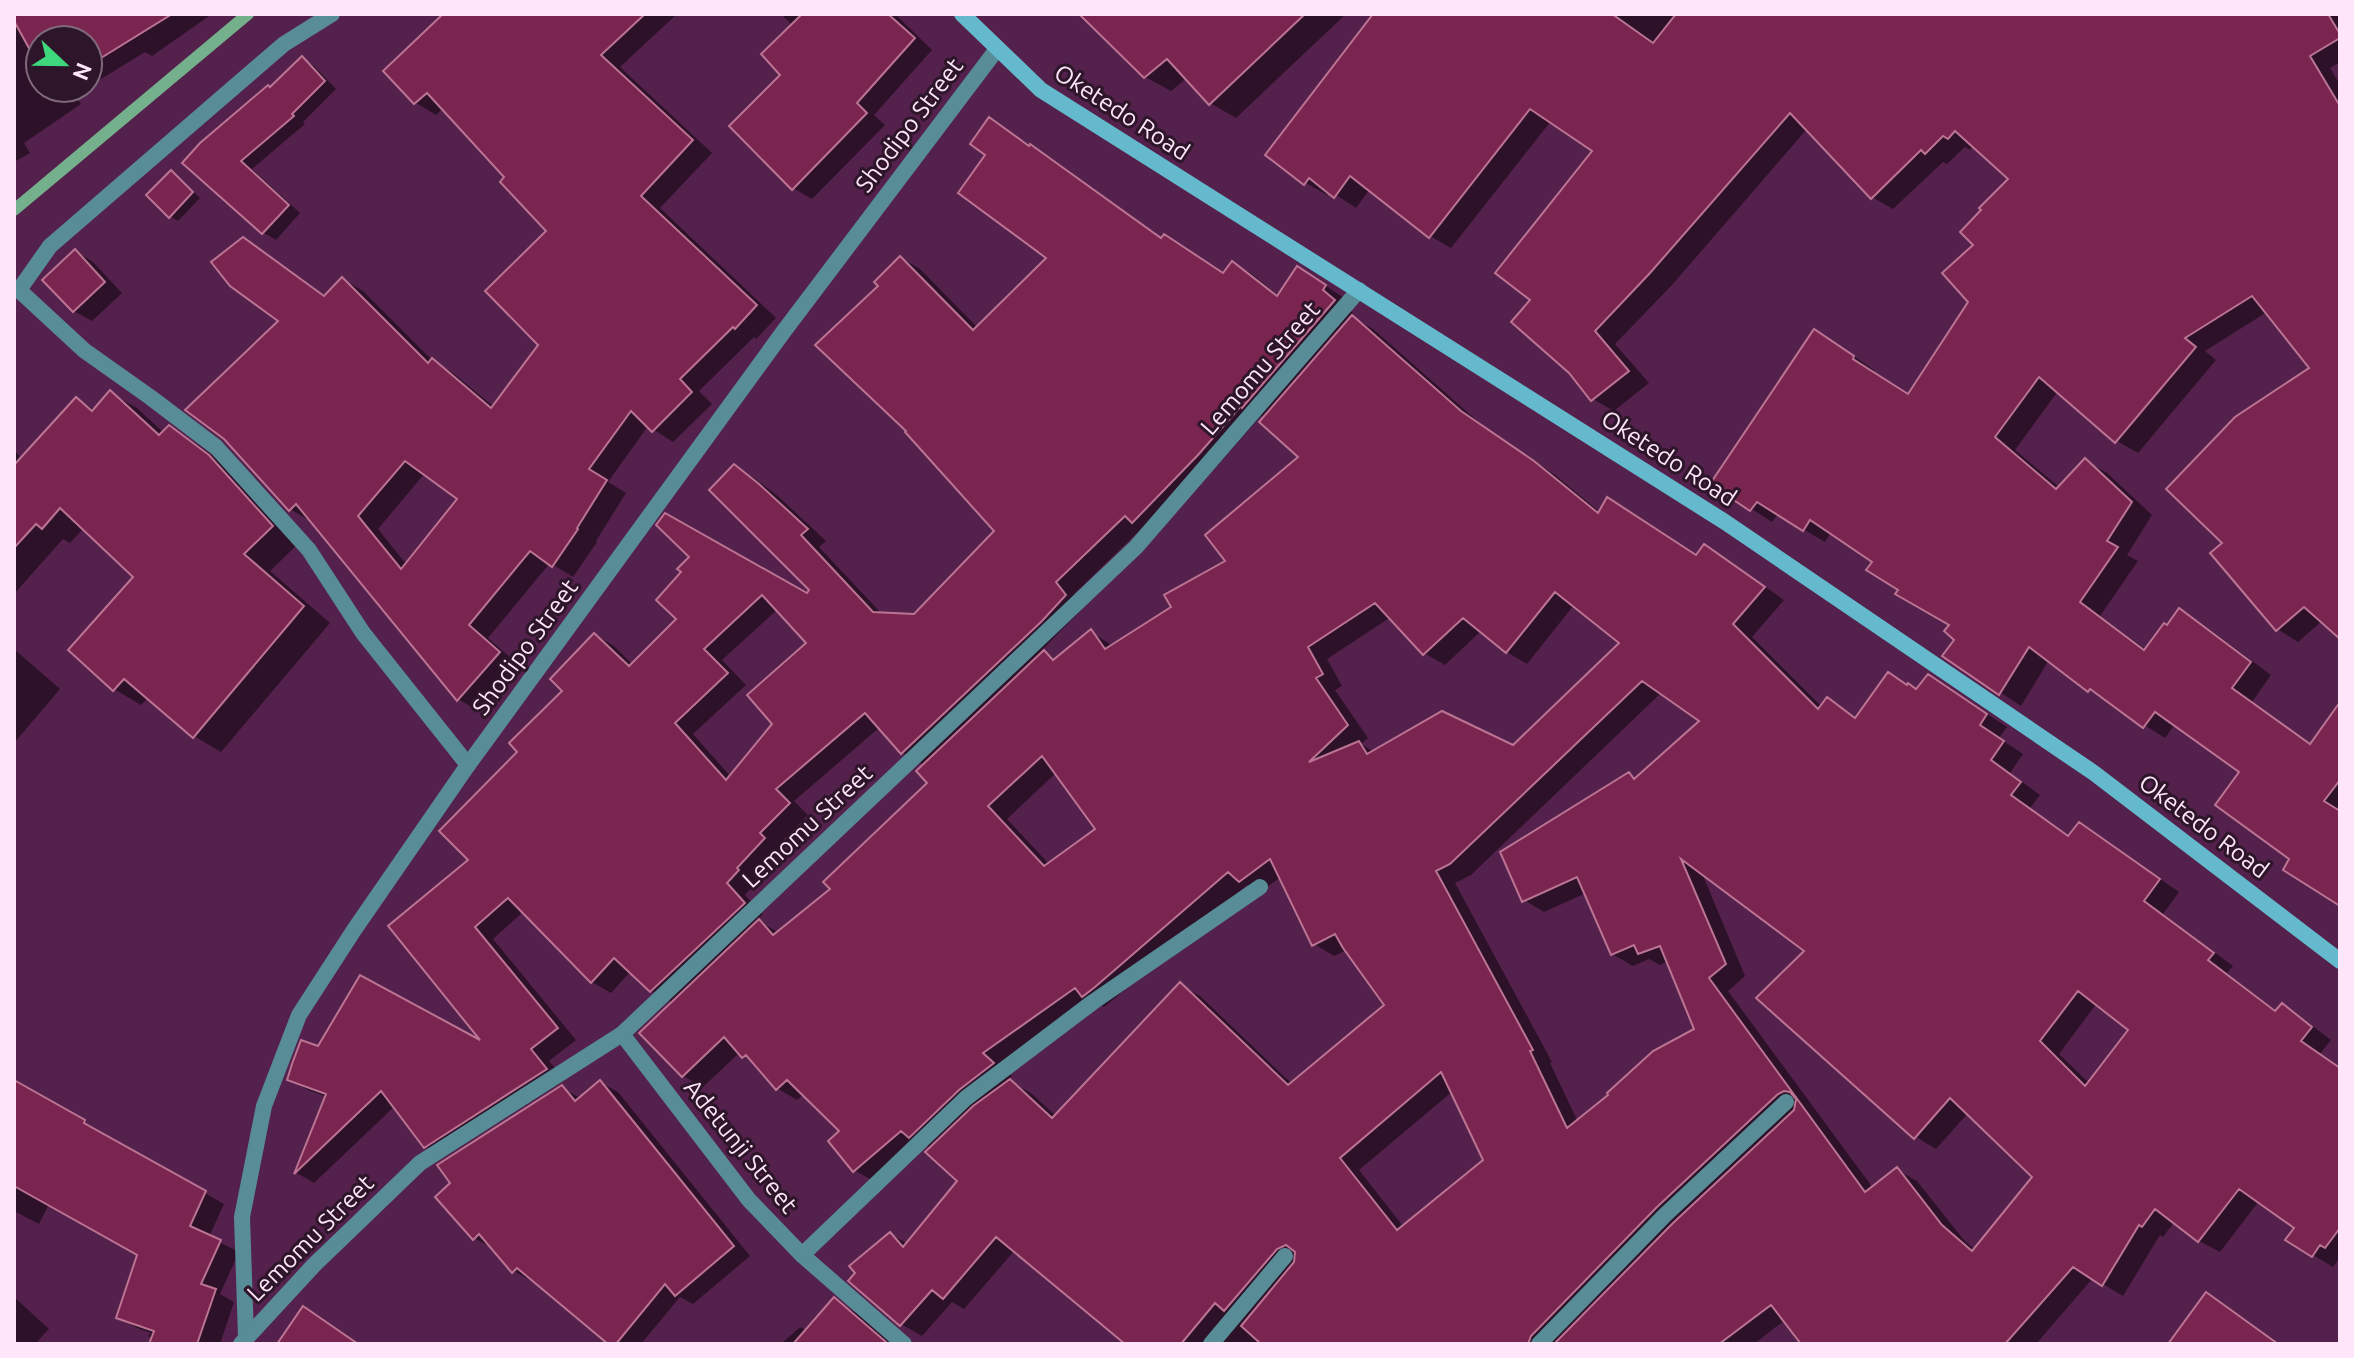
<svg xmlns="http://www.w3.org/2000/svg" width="2354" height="1358" font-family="Ubuntu,sans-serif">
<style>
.shadow{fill:#0007;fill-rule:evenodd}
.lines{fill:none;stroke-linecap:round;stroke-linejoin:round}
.stream{stroke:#75b08c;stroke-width:12}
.building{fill:#7a2450;stroke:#bc7493;stroke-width:2;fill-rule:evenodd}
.street{stroke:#588c97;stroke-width:16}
.secondary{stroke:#64bacc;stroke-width:16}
.labels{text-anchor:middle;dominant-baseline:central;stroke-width:6;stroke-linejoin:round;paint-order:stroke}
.street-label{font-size:24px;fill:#ffe5f9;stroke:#2d1629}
</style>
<rect width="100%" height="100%" fill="#54214d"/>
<g class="shadow">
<path d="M14 14H212L152 56 145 52 88 87V40H40V88H87L75 96 81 104 24 143 30 153 14 162Z"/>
<path d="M499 14H677L620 67 712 153 660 208 776 318 756 339 754 337 699 391 712 404 673 442 648 426 608 482 626 493 596 541 597 542 573 577 550 563 488 638 519 665 478 711 458 699 310 521 290 509 281 321 243 240 264 252 326 297 343 279 363 291 433 361 453 373 494 407 541 345 548 232 507 178 443 108 436 115 416 103 386 71ZM425 473 460 498 407 565 378 529Z"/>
<path d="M781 14H895L932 50 874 115 885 125 812 199 793 188 783 75 793 26Z"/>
<path d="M1096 14H1346L1236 118 1210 103 1187 78 1171 91 1145 77Z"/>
<path d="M1375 14H2340V62L2330 68 2340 85V636L2322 621 2298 642 2277 629 2225 543 2312 369 2267 312 2205 351 2216 360 2138 453 2117 441 2058 391 2015 450 2060 488 2086 461 2107 473 2152 515 2127 555 2138 561 2100 616 2147 650 2180 611 2201 623 2271 675 2252 702 2312 745 2340 727V903L2292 859 2242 772 2175 724 2165 738 2089 690 2049 660 2021 706 1945 656 1957 640 1952 625 1901 589 1875 561 1831 532 1825 542 1778 514 1772 522 1713 484 1836 344 1874 370 1873 372 1909 396 1971 302 1975 246 2011 179 1974 145 1970 150 1965 147 1947 164 1943 162 1893 209 1872 197 1807 129 1672 285 1615 344 1649 383 1614 411 1593 399 1533 300 1594 151 1551 121 1451 248 1430 236 1370 189 1356 208 1330 191 1327 195 1306 183 1268 154Z"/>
<path d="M302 59 314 66 336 89 303 122 305 124 252 169 300 213 276 240 264 233 185 162Z"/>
<path d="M989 120 1050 157 1163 239 1224 274 1233 263 1252 274 1279 296 1317 280 1344 298 1341 302 1353 313 1350 316 1373 329 1482 425 1555 475 1600 512 1698 557 1705 547 1725 558 1784 600 1752 637 1822 707 1828 699 1857 718 1888 674 1918 690 1929 676 2007 727 1999 738 2023 754 2010 773 2040 795 2030 808 2070 837 2079 824 2099 836 2179 892 2163 914 2233 966 2227 973 2278 1012 2282 1006 2302 1018 2331 1040 2320 1054 2340 1068V1257L2333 1267 2313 1255 2297 1227 2259 1201 2220 1252 2199 1241 2175 1221 2163 1237 2160 1235 2123 1296 2093 1278 2036 1344H1803L1785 1320 1754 1344H1128L1015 1250 964 1309 952 1302 922 1336 901 1324 890 1234 908 1244 960 1180 932 1149 921 1142 875 1182 854 1170 842 1132 804 1094 797 1100 777 1088 755 1063 740 1052 703 1087 683 1076 673 1003 651 991 631 971 611 993 592 982 524 911 493 939 576 1040 549 1061 565 1080 444 1157 425 1146 395 1106 314 1183 297 1173 327 1097 308 1090 289 1079 319 1048 488 1046 390 926 471 861 520 752 565 691 595 635 614 646 633 665 679 619 684 572 807 595 811 590 735 467 754 478 779 497 826 541 819 547 882 614 914 616 997 531 880 286 901 258 920 269 978 328 1049 258 988 154ZM1261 416 1301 457 1228 561 1174 608 1113 646 1091 632 1057 660 1041 651 1084 607 1074 594 1143 527 1152 533 1218 465ZM1574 605 1622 643 1513 747 1374 752 1361 744 1368 738 1335 690 1342 686 1327 659 1391 617 1424 653 1445 665 1481 631 1507 652 1527 664ZM778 609 809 644 775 724 731 777 693 734 746 685 722 660ZM1662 692 1703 721 1638 779 1629 774 1524 900 1544 912 1586 893 1612 954 1633 966 1649 959 1660 965 1669 961 1697 1030 1578 1122 1550 1063 1552 1062 1455 883 1471 875ZM880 727 903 753 924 765 930 783 833 889 779 933 757 920 763 914 745 895 757 882 755 880 783 850 778 845 808 815 794 801ZM1057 772 1098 829 1050 865 1007 819ZM1701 871 1807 951 1916 1137 1936 1149 1968 1113 2034 1177 1975 1250 1963 1239 1917 1181 1897 1170 1873 1188 1728 991 1745 976ZM1281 877 1314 944 1334 956 1347 950 1387 1005 1292 1084 1200 996 1180 985 1056 1116 1031 1093 1007 1080 1012 1076 1002 1066 1093 1001 1104 1007 1115 998 1247 885 1260 892ZM2097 1003 2131 1030 2090 1084 2059 1054ZM1453 1091 1485 1161 1403 1226 1359 1170Z"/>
<path d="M171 172 179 177 200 198 178 221 170 216Z"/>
<path d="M75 251 93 262 122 293 92 321 74 311Z"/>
<path d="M110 393 137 408 164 433 170 428 197 444 236 473 299 543 270 571 330 623 221 752 194 736 148 698 141 705 114 689 136 577 84 528 70 543 63 539 14 594V450L22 459 76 399 95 410Z"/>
<path d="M14 649 60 689 14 743Z"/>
<path d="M600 1082 618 1092 750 1256 693 1304 680 1297 641 1344H611L533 1279 531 1281 514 1271 492 1248 474 1238 562 1088 580 1098Z"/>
<path d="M14 1083 224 1204 209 1237 239 1252 220 1294 234 1302 220 1344H162L148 1336 151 1333 137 1328 118 1317 139 1254 49 1204 39 1224 14 1211Z"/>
<path d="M14 1297 49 1329 35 1344H14Z"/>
<path d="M834 1300 858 1314 893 1344H781L800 1327 807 1331Z"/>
</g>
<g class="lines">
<path class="stream" d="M14 210 248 14"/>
</g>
<g class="building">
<path d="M14 14H172L88 66V40H40V68L14 21Z"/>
<path d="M443 14H645L601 55 693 140 641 196 757 305 735 329 733 327 680 379 692 392 652 432 631 411 589 469 607 480 577 528 578 529 552 567 530 551 469 625 500 652 457 701 296 504 289 511 224 439 185 410 278 321 230 286 211 262 243 237 324 296 342 277 428 363 432 358 491 408 538 345 485 291 546 231 500 182 504 177 427 93 414 104 383 71ZM405 461 457 499 401 569 358 516Z"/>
<path d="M802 14H888L915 38 857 103 867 113 792 190 729 126 780 75 761 54Z"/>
<path d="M1079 14H1305L1209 105 1167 59 1144 78Z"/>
<path d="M1373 14H1612L1653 43 1676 14H2328L2340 34V38L2310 56 2340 106V639L2304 607 2276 631 2210 553 2222 543 2166 489 2235 417 2309 368 2252 296 2185 338 2196 347 2115 443 2039 377 1995 437 2056 489 2085 458 2132 502 2107 541 2118 547 2080 602 2144 650 2164 623 2167 625 2179 608 2251 662 2232 688 2310 744 2340 702V780L2324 801 2340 811V906L2283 870 2289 859 2215 805 2239 772 2155 712 2143 728 2090 689 2088 692 2029 647 1999 695 1942 656 1954 640 1944 631 1949 625 1895 594 1898 590 1866 570 1872 562 1810 520 1803 531 1757 502 1750 511 1710 484 1814 329 1854 356 1853 359 1908 394 1968 302 1942 273 1973 245 1960 232 1981 210 1979 208 2008 179 1955 131 1948 139 1943 136 1925 154 1921 150 1871 199 1790 113 1650 273 1595 331 1629 371 1591 401 1569 373 1511 322 1530 300 1495 273 1592 151 1530 109 1429 238 1350 176 1334 198 1309 178 1304 185 1265 155Z"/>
<path d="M302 56 325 81 292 114 294 116 241 161 289 205 262 234 182 163 200 143 268 85 270 87Z"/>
<path d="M989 117 1029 146 1030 144 1161 238 1164 234 1223 273 1232 261 1277 296 1297 266 1326 285 1323 290 1335 300 1242 408 1241 406 1198 455 1132 523 1125 516 1056 582 1066 595 1042 621 901 754 865 713 776 789 790 803 760 833 765 838 737 868 739 870 727 883 745 903 650 992 614 958 591 983 508 898 475 927 558 1028 531 1049 547 1069 424 1148 381 1091 294 1174 326 1094 287 1080 292 1064 301 1040 318 1046 360 975 480 1040 388 926 468 860 439 831 517 752 509 743 562 691 550 679 594 633 629 666 676 619 656 600 681 572 677 569 689 557 656 525 665 513 807 593 809 590 709 490 734 464 759 484 808 529 801 535 873 612 914 614 994 531 905 432 906 431 815 345 878 286 874 282 900 256 973 330 1046 258 958 193 985 155 970 144ZM762 595 806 643 747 695 772 724 726 780 675 723 728 673 704 649Z"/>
<path d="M171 170 193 192 169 218 146 195Z"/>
<path d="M75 249 105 282 73 312 42 280Z"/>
<path d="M1352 315 1461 411 1534 461 1598 513 1607 497 1696 555 1704 544 1765 587 1733 624 1818 709 1827 697 1855 718 1888 672 1907 685 1908 683 1916 689 1928 674 1987 714 1980 725 2004 741 1991 760 2021 782 2011 795 2068 836 2079 822 2160 879 2144 901 2214 953 2208 960 2275 1011 2282 1003 2312 1027 2301 1041 2340 1068V1228L2325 1248 2320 1245 2312 1257 2285 1240 2294 1228 2239 1189 2198 1242 2155 1209 2142 1227 2139 1225 2102 1286 2073 1267 2005 1344H1801L1771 1305 1719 1344H1554L1673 1223 1794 1110 1796 1099 1790 1092 1784 1091 1778 1094 1657 1207 1531 1336 1528 1344H1261L1241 1326 1294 1262 1295 1252 1286 1245 1277 1249 1224 1311 1215 1303 1181 1344H1125L996 1237 943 1299 932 1290 900 1326 848 1281 855 1273 849 1266 890 1232 903 1247 957 1181 925 1152 973 1106 1010 1079 1052 1118 1180 982 1288 1085 1384 1005 1343 948 1335 934 1312 946 1270 859 1239 882 1228 872 1095 987 1082 997 1075 988 983 1053 994 1063 959 1090 909 1138 901 1131 853 1172 828 1141 839 1131 787 1080 776 1090 746 1055 742 1058 724 1037 682 1077 639 1033 759 919 773 935 830 889 823 882 927 783 916 771 1044 650 1053 660 1091 629 1105 649 1171 607 1164 595 1225 561 1205 535 1298 457 1259 422ZM1555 592 1619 643 1513 745 1442 711 1367 754 1359 741 1309 762 1348 725 1316 678 1323 674 1308 647 1375 603 1423 655 1463 618 1506 653ZM1642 681 1699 721 1634 779 1629 772 1500 852 1522 902 1577 877 1611 955 1634 945 1638 954 1660 946 1694 1029 1653 1051 1607 1093 1608 1095 1567 1128 1530 1051 1533 1050 1436 871 1450 864ZM1042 756 1095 829 1044 866 988 806ZM1681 859 1804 951 1756 998 1914 1139 1950 1098 2032 1177 1972 1251 1942 1225 1897 1167 1865 1192 1709 978 1726 964ZM2078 991 2128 1030 2085 1086 2040 1041ZM1441 1072 1483 1160 1397 1230 1340 1158Z"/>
<path d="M110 390 159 435 169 425 209 455 273 526 244 554 304 606 193 738 124 679 113 691 68 650 133 577 60 508 42 529 36 524 14 548V465L76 397 92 411Z"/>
<path d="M14 1080 85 1120 84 1123 206 1191 190 1226 221 1240 201 1284 216 1289 197 1344H149L154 1331 116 1318 137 1255 14 1186Z"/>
<path d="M600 1080 734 1246 675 1296 665 1284 616 1344H608L517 1268 512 1273 479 1234 473 1240 435 1197 450 1183 437 1165 562 1085 575 1101Z"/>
<path d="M2206 1292 2278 1344H2168Z"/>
<path d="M834 1297 886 1342 884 1344H793Z"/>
<path d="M303 1306 358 1344H277Z"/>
</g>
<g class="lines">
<g class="street">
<path d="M332 14 284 44 50 246 19 290 85 351 150 397 216 447 309 550 363 633 468 765"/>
<path d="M622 1034 749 1200 802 1255 904 1344"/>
<path d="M802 1255 966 1098 1093 1002 1260 887"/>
<path d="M246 1337 242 1217 264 1106 299 1015 354 930 468 765 784 331 997 49"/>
<path d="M241 1344 314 1265 420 1163 622 1034 1136 547 1359 290"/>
<path d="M1211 1344 1285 1256"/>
<path d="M1539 1344 1665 1215 1786 1102"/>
</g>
<path class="secondary" d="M962 14 1041 90 1725 522 2094 773 2340 961"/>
</g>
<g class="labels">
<g class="street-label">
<text transform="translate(1122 112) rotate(33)">Oketedo Road</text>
<text transform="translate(909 125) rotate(-53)">Shodipo Street</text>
<text transform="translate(1260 368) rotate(-49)">Lemomu Street</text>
<text transform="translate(1669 458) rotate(33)">Oketedo Road</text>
<text transform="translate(525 647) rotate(-54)">Shodipo Street</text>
<text transform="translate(807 826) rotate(-43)">Lemomu Street</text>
<text transform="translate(2204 826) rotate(37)">Oketedo Road</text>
<text transform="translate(741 1146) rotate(51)">Adetunji Street</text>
<text transform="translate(310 1238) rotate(-45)">Lemomu Street</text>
</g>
</g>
<rect width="2354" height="1358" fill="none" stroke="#ffe5f9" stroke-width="32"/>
<g transform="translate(64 64) rotate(112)"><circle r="38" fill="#2d1629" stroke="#81697c" stroke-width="2"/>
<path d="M0-6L14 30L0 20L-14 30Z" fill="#3ed77d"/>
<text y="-12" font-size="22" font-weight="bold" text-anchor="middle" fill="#ffe5f9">N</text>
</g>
</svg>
